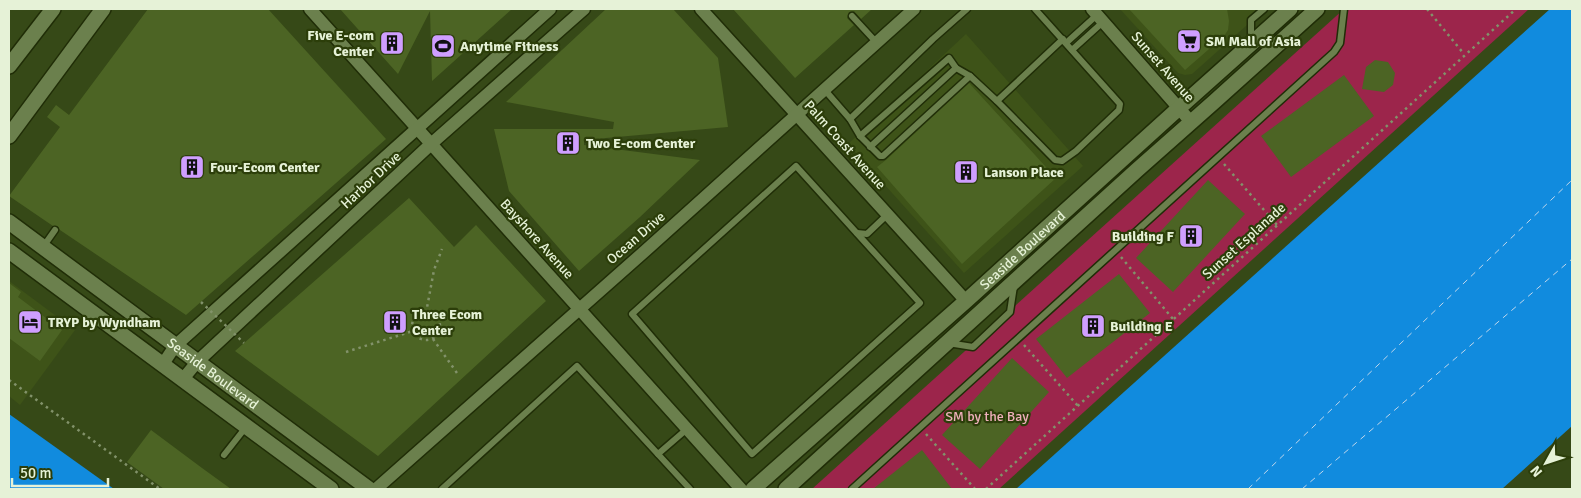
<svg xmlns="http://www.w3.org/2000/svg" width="1581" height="498" font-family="Signika,sans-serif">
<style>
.built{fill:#3e5318}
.green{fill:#9c254b}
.water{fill:#118bde}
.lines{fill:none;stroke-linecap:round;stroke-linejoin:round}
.ferry{stroke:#c1d7ec;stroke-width:1;stroke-dasharray:6 5;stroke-linecap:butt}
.building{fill:#4c6424}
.lane-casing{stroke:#202d07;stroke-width:9}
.street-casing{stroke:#202d07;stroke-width:15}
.secondary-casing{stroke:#202d07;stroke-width:18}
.path{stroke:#82926a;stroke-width:2.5;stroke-dasharray:2.5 4;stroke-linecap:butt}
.lane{stroke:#6b804d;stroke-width:6}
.street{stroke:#6b804d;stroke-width:12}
.secondary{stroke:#6b804d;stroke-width:15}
.path-bridge{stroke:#82926a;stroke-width:2.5;stroke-dasharray:2.5 4;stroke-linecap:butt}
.labels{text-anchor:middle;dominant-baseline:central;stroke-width:4.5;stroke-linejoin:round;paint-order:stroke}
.poi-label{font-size:14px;font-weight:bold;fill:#e6f2d7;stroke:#2c3e0a;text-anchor:start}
.street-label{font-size:14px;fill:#e6f2d7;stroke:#2c3e0a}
.park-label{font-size:14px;fill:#efb0bb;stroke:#2c3e0a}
</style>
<rect width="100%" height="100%" fill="#364917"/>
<g class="built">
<path d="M1120 9H1265L1192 74 1185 75 1178 73Z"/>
<path d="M966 34 1083 166 964 273 848 144Z"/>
<path d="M9 281 75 330 20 405 9 396Z"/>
</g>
<path class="green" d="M1344 9H1529L999 489H812Z"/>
<g class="water">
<path d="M1550 9H1572V426L1502 489H1016Z"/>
<path d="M9 414 114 489H9Z"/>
</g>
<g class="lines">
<g class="ferry">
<path d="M1248 489 1572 180"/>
<path d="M1302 489 1572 259"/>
</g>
</g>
<g class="building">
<path d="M148 9H268L386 139 186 315 60 230 57 226H53L9 196 60 127 47 117 56 105 69 115Z"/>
<path d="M340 9H512L432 81 430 11 398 74Z"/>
<path d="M606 9H673L718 58 728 127 584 140V145L700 160 640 217 579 271 509 191 494 129H613L614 122 506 102Z"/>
<path d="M733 9H872L861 19 854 11 849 12 847 18 854 25 795 78Z"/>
<path d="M1129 9H1227L1229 21 1228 30 1224 36 1185 70Z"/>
<path d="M1375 60 1388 62 1395 73 1393 85 1384 92 1362 89 1366 67Z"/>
<path d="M1344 75 1374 116 1291 177 1261 136Z"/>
<path d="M969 83 1056 178 962 264 877 167 886 160Z"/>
<path d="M1208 180 1245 214 1173 292 1136 258Z"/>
<path d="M409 198 454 247 476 225 546 301 378 456 235 351Z"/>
<path d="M1119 274 1150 313 1067 378 1036 339Z"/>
<path d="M9 283 21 292 18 297 62 330 40 361 9 338Z"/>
<path d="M1012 358 1049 392 980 469 942 435Z"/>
<path d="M151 430 202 468 231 489H164L127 462Z"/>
<path d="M922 450 952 489H873Z"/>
</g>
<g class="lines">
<defs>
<g id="lane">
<path d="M852 16 876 42"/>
<path d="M1251 40V20L1264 9"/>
<path d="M1066 43 1097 15"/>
<path d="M1072 50 1103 22"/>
<path d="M824 89 850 119 860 136 880 156H883L970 76"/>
<path d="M997 101 1063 39"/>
<path d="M850 119 933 39 967 9"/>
<path d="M860 136 949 58 956 68 970 76 997 101 1055 160 1062 161 1076 151 1119 110 1120 104 1035 9"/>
<path d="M870 147 956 68"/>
<path d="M796 166 920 303 752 454 632 314Z"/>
<path d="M857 233 867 234 888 214"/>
<path d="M43 247 55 230"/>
<path d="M948 343 973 347 1010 312 1014 286"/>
<path d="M658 454 687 429"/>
<path d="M224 455 246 427"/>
<path d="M442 489 577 366 690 489"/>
<path d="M852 489 1334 52 1340 43 1344 9"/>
</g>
<g id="street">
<path d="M310 9 741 489"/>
<path d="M701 9 966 301"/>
<path d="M1092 9 1191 122"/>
<path d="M163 364 175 346 550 9"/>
<path d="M183 379 197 362 431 144 584 9"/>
<path d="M376 489 645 251 914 9"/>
</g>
<g id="secondary">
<path d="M9 66 53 9"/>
<path d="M9 136 103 9"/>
<path id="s1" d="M9 222 369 489"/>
<path d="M9 251 331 489"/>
<path id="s2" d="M753 489 966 301 1179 108 1290 9"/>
<path d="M786 489 1137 170 1215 101 1317 9"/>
</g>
</defs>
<use href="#lane" class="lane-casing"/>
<use href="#street" class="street-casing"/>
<use href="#secondary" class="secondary-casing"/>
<g class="path">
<path d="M1427 9 1464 54"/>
<path d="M1224 164 1277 225"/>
<path d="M1121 257 1173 319"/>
<circle cx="426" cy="326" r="14"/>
<path d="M426 313 434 270 442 249"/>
<path d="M433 339 457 373"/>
<path d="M1024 345 1078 406"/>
<path d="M346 352 413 331"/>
<path d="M9 380 160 489"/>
<path d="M926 434 975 489"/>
<path d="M986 489 1516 9"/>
</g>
<use href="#lane" class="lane"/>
<use href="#street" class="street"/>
<use href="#secondary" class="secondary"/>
<path class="path-bridge" d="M201 302 244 343"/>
</g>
<defs>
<symbol id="supermarket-square" viewBox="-11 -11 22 22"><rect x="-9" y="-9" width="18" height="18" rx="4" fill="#cf9eff" stroke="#2c3e0a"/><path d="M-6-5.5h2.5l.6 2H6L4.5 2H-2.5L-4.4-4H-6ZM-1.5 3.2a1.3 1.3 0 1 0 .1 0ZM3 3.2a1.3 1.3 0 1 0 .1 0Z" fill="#111"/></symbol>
<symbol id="building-square" viewBox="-11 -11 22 22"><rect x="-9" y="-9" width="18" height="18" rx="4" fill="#cf9eff" stroke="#2c3e0a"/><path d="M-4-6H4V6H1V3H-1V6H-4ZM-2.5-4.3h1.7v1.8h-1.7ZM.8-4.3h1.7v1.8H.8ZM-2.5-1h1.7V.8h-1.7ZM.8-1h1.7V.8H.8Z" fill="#111"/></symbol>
<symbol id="stadium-square" viewBox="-11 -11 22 22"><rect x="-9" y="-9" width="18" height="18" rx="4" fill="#cf9eff" stroke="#2c3e0a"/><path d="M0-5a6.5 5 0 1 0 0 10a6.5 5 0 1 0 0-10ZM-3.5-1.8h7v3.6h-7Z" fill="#111"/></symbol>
<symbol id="hotel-square" viewBox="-11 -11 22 22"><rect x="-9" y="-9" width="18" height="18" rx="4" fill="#cf9eff" stroke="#2c3e0a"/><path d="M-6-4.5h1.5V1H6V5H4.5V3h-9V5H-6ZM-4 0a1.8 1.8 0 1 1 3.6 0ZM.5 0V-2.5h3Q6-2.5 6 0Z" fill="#111"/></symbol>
</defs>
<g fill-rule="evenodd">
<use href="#supermarket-square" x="1175" y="27" width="28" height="28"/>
<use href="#building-square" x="378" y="29" width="28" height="28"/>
<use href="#stadium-square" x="429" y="32" width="28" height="28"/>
<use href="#building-square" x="554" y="129" width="28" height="28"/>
<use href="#building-square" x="178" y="153" width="28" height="28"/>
<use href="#building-square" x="952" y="158" width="28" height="28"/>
<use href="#building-square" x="1177" y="222" width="28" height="28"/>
<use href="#hotel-square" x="16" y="308" width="28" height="28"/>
<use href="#building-square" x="381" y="308" width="28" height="28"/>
<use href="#building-square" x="1079" y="312" width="28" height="28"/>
</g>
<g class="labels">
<g class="poi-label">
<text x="374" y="35" text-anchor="end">Five E-com<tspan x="374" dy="16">Center</tspan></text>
<text x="1206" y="41">SM Mall of Asia</text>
<text x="460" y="46">Anytime Fitness</text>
<text x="586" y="143">Two E-com Center</text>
<text x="210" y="167">Four-Ecom Center</text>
<text x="984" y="172">Lanson Place</text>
<text x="1174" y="236" text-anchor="end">Building F</text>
<text x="412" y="314">Three Ecom<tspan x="412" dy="16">Center</tspan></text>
<text x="48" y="322">TRYP by Wyndham</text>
<text x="1110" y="326">Building E</text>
</g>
<g class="street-label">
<text transform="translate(1163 67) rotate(49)">Sunset Avenue</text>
<text transform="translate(845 145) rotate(48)">Palm Coast Avenue</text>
<text transform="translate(371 180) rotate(-43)">Harbor Drive</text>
<text transform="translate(636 238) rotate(-41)">Ocean Drive</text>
<text transform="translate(537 239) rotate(48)">Bayshore Avenue</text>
<text transform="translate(1244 241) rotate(-42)">Sunset Esplanade</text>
<text stroke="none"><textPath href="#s2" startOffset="360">Seaside Boulevard</textPath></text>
<text stroke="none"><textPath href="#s1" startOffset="254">Seaside Boulevard</textPath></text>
</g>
<g class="park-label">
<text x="987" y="416">SM by the Bay</text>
</g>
</g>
<rect width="1581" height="498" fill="none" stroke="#e6f2d7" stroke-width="20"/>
<g transform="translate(1546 463) rotate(230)" stroke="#2c3e0a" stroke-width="4" paint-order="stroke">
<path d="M0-4L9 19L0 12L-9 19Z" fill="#e6f2d7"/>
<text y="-8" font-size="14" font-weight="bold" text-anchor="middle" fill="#e6f2d7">N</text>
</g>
<path d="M12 478v8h96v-8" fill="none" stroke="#e6f2d7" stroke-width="2.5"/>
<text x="20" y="478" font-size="15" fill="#e6f2d7" stroke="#2c3e0a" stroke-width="4" paint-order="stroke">50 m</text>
</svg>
